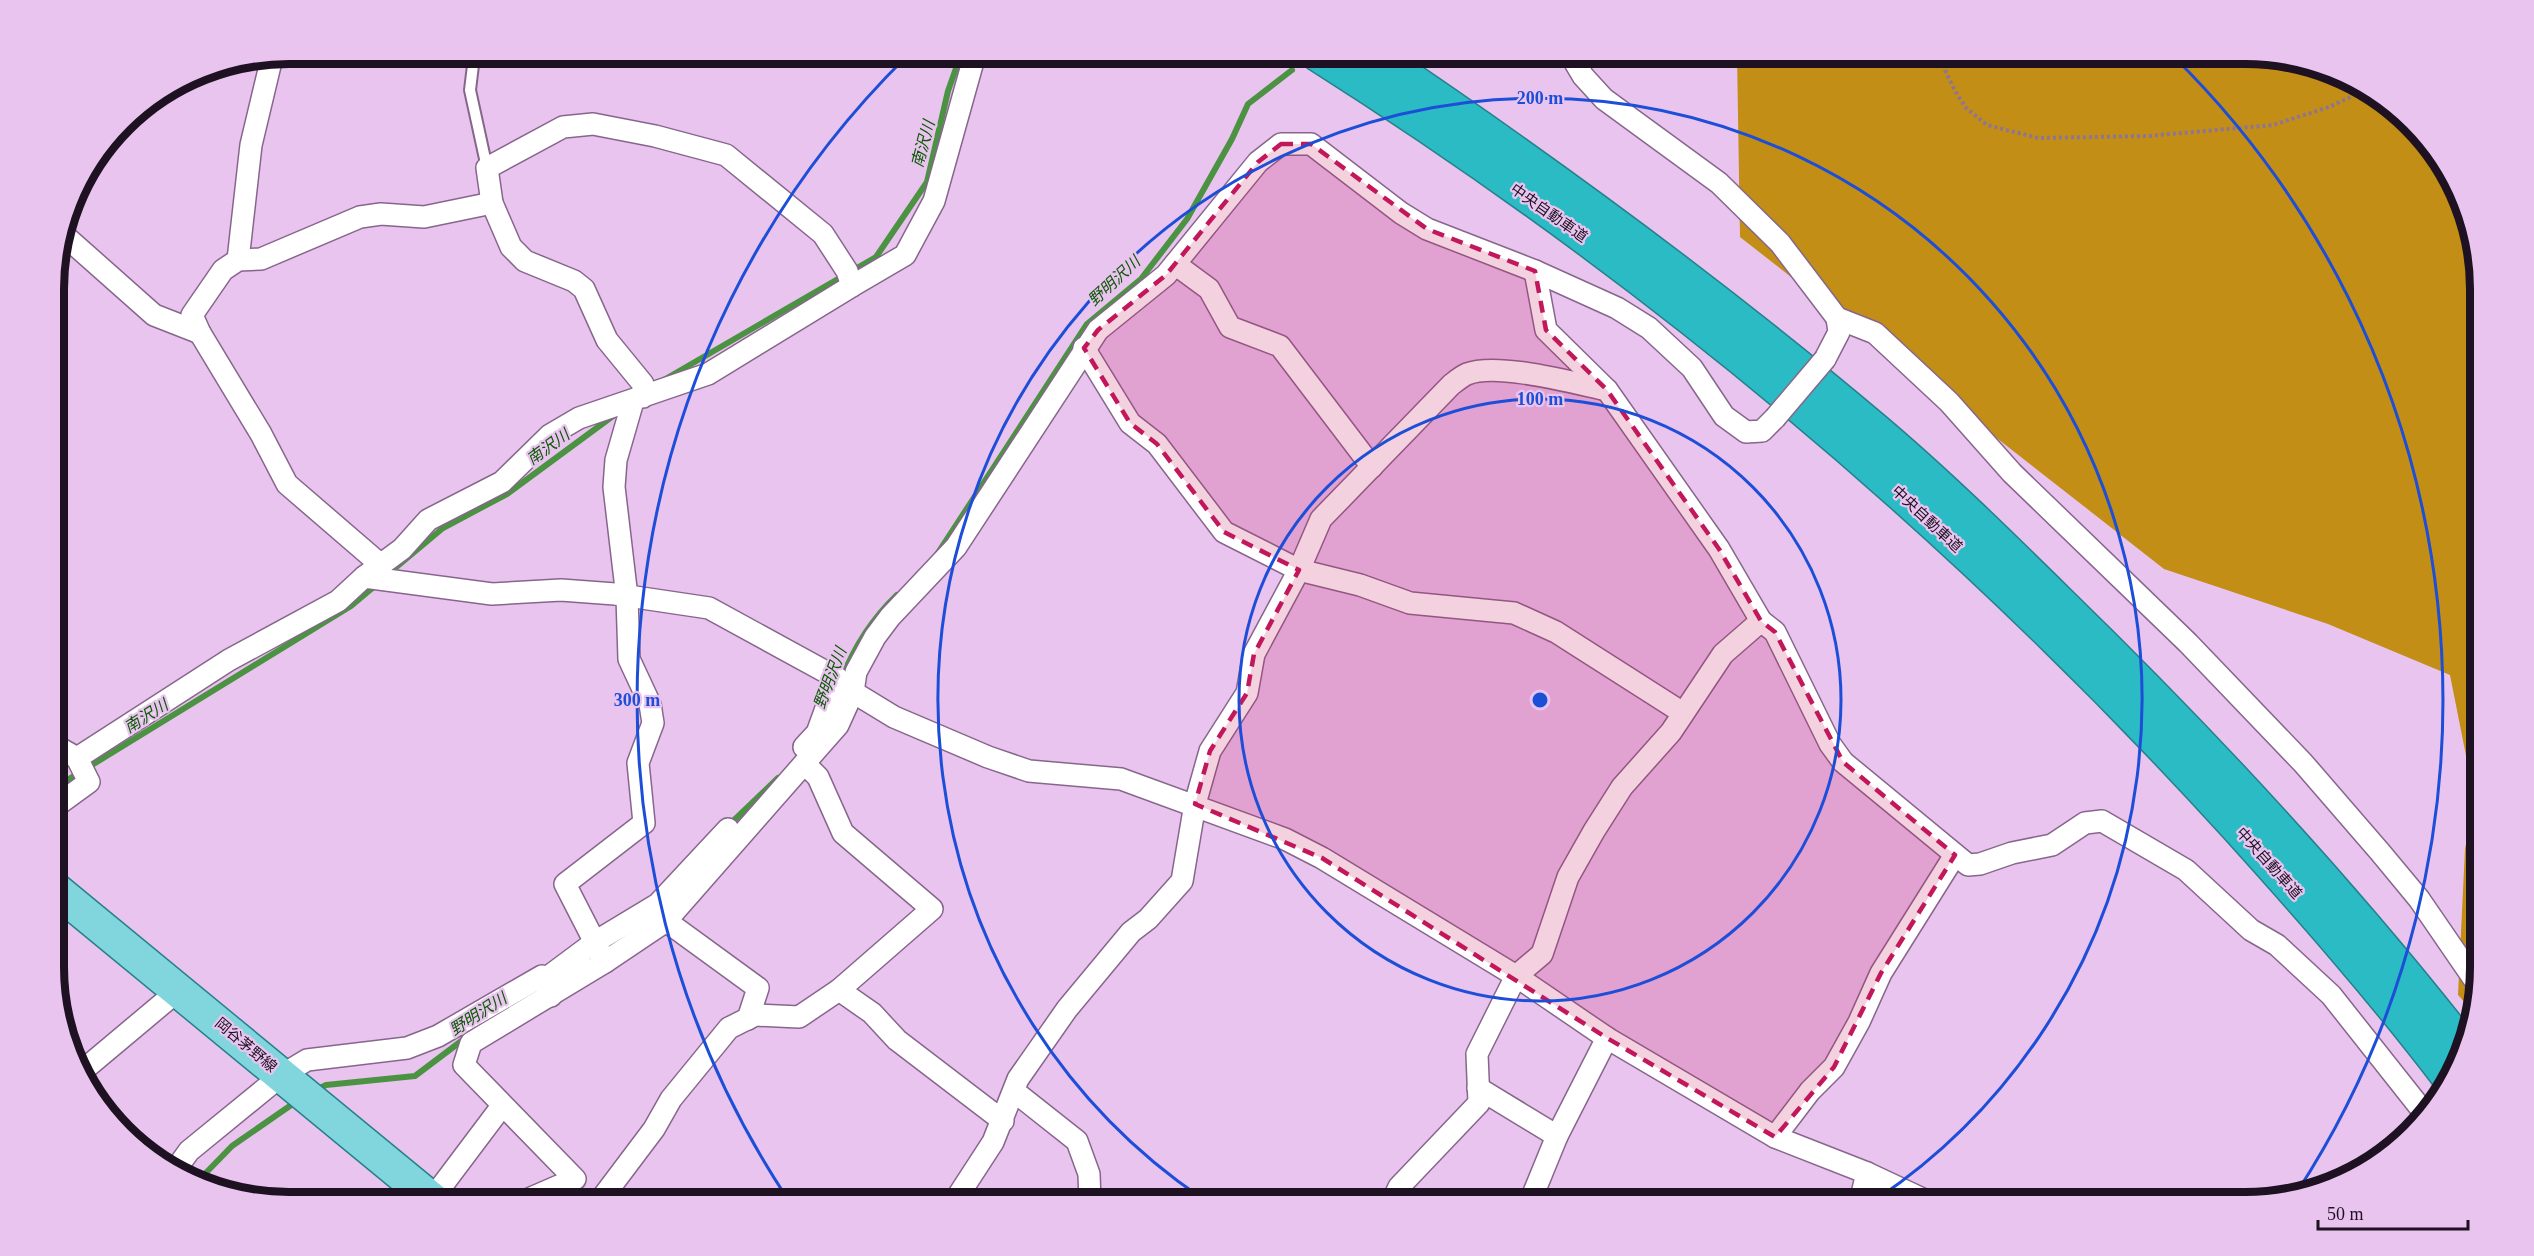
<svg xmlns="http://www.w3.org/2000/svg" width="2534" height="1256" font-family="'Times New Roman','Noto Sans JP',serif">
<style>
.forest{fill:#c28e15}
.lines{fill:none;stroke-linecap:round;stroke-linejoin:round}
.stream{stroke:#4b9343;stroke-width:6}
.lane-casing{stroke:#87668c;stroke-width:14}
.street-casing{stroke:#87668c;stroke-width:24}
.primary-casing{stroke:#26808b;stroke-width:36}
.highway-casing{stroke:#26808b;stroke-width:36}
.path{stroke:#8f7594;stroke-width:4;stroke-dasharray:3 3;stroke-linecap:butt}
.lane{stroke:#fff;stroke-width:10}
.street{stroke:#fff;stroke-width:21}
.primary{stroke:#80d6dc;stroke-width:33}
.highway{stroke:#2bbbc4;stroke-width:33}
.street-bridge-casing{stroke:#87668c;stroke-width:24;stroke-linecap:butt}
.street-bridge{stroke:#fff;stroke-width:21}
.marked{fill:#c2185b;fill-opacity:0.2;stroke:#c2185b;stroke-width:4.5;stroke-dasharray:12 8;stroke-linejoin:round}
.ring{fill:none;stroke:#1d4ed8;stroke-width:3}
.labels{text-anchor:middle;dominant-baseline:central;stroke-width:4.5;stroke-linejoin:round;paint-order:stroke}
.street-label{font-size:15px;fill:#1e1121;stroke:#e9c4ef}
.water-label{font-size:16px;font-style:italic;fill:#0c5903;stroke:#e9c4ef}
.rim{fill:none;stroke:#1e1121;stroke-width:8}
.centre{fill:#1d4ed8;stroke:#e9c4ef;stroke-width:3}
.ring-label{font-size:18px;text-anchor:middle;font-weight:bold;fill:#1d4ed8;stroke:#e9c4ef;stroke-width:4.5;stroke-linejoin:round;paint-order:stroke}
</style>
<rect width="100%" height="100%" fill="#e9c4ef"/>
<path class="forest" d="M1737 54H2244L2348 78 2431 147 2462 200 2478 259 2480 966 2470 1008 2458 995 2465 849 2475 801 2450 675 2328 624 2164 569 1740 237Z"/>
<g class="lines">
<g class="stream">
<path d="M662 381 876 257 927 182 948 91 960 57"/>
<path d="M938 553 1087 324 1141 279 1187 219 1232 139 1248 104 1292 70"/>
<path d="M388 574 443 528 507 494 617 413"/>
<path d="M842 678C855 645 872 619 897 595"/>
<path d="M56 787 351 606 376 585"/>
<path d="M729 825 778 778"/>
<path d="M316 1090 326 1085 415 1076 468 1036"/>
<path d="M198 1181 232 1146 297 1101"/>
</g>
<defs>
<path id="lane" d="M474 57 470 90 487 168"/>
<g id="street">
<path d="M1570 54 1583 76 1604 99 1719 183 1780 243 1837 318 1875 333 1949 402 2012 473 2188 643 2303 763 2380 852 2419 899 2476 982"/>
<path d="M65 236 154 315 200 333"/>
<path d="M238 260 251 145 272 57"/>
<path d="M1175 264 1209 289 1230 327 1280 346 1372 467"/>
<path d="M1535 271 1546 330 1607 390 1719 549 1761 621 1775 632 1830 744 1843 762 1968 865 1980 864 2012 853 2052 845 2085 823 2102 821 2186 870 2251 930 2277 945 2331 995 2426 1115"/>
<path d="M852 286 905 255 934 201 972 65 962 54"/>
<path d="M1084 348 1130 423 1157 444 1224 532 1299 570 1360 585 1410 603 1514 613 1556 632 1683 713"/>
<path d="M1825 359 1839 332 1837 318"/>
<path d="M381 565 287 484 261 434 200 333 192 315 223 270 238 260 261 259 360 217 381 214 424 217 492 203"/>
<path d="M364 577 492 594 561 590 615 594 709 608 837 678 853 692 894 717 988 757 1029 771 1121 779 1285 839 1322 858 1516 976 1607 1038 1775 1137 1867 1173 1929 1202"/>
<path d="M56 746 77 758"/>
<path d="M804 747 817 733 837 678"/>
<path d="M806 765 818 777 843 833 932 909 839 990"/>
<path d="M56 806 89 782 77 758 229 660 338 601 364 577 402 549 428 520 502 482 550 435 579 418 708 374 852 286 847 271 823 234 726 155 655 136 593 124 563 127 487 168 492 203 511 247 525 261 574 281 584 289 607 340 643 384V397"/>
<path d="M666 921 758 988 748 1019"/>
<path d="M605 962 565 884 644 823 638 763 653 723 650 704 629 659 627 597 614 487 616 460 633 401"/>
<path d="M544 980 595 942 658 904 728 829"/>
<path d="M81 1072 180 989"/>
<path d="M1478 1088 1557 1136"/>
<path d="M1015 1092 1077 1141 1089 1174 1090 1202"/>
<path d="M1775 1137 1810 1091 1834 1067 1859 1022 1881 973 1955 855"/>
<path d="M176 1169 189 1151 282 1075 307 1060 407 1048 438 1036 542 976 551 996"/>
<path d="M602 1198 654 1129 671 1099 729 1028 755 1015 799 1017 839 990 872 1013 897 1040 1003 1121"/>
<path d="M432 1199 502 1106"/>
<path d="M522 1202 575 1179 464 1065 471 1043 605 962 666 921 680 905 838 725 853 692 856 672 875 637 890 617 956 547 1098 330 1166 275 1258 162 1281 144H1311L1401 213 1427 229 1535 271 1617 308 1649 328 1692 368 1724 416 1746 432 1762 431 1775 418"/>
<path d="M954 1202 993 1142 1018 1079 1067 1009 1131 932 1148 919 1182 881 1195 804 1210 751 1247 693 1254 654 1299 570 1321 519 1451 385C1456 381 1462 376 1467 374 1497 362 1574 383 1607 390"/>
<path d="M1392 1202 1399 1187 1479 1103 1477 1054 1516 976 1542 954 1568 877 1594 831 1622 787 1671 732 1723 654 1761 621"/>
<path d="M1530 1202 1557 1136 1607 1038"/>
<path d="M1860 1202 1867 1173"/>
</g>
<path id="primary" d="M56 890 435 1202"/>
<g id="highway">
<path d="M1317 54C1656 269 1966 529 2236 826 2310 908 2383 991 2450 1079"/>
<path d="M1373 54C1545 170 1713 293 1873 428 1937 482 1997 541 2057 600 2201 740 2338 887 2462 1045"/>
</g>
</defs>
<use href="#lane" class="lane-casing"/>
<use href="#street" class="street-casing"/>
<use href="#primary" class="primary-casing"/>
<use href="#highway" class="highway-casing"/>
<path class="path" d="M1937 54 1955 91 1966 108 1987 125 2038 138 2148 136 2273 125 2329 107 2363 91"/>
<use href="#lane" class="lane"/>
<use href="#street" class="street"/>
<use href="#primary" class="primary"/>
<use href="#highway" class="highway"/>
<defs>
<path id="street-bridge" d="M1775 418 1825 359"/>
</defs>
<use href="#street-bridge" class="street-bridge-casing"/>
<use href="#street-bridge" class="street-bridge"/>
</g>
<path class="marked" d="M1281 144H1311L1427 229 1535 271 1546 330 1607 390 1719 549 1761 621 1775 632 1843 762 1955 855 1881 973 1834 1067 1775 1137 1607 1038 1322 858 1195 804 1210 751 1247 693 1254 654 1299 570 1224 532 1157 444 1130 423 1084 348 1098 330 1166 275 1258 162Z"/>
<g class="ring">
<circle cx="1540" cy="700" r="301"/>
<path d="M1203 1199A602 602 0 1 1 1877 1199"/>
<path d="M787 1198A903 903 0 0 1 907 56M2173 56A903 903 0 0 1 2297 1192"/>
</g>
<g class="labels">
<g class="street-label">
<text transform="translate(1549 213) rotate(35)">中央自動車道</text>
<text transform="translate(1927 519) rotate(43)">中央自動車道</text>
<text transform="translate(2269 863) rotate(48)">中央自動車道</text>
<text transform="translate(246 1045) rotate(40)">岡谷茅野線</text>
</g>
<g class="water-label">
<text transform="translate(923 144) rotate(-75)">南沢川</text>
<text transform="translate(1114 281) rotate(-43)">野明沢川</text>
<text transform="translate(548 447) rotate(-36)">南沢川</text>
<text transform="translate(830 678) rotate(-69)">野明沢川</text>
<text transform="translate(146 716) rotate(-32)">南沢川</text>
<text transform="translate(478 1014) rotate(-33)">野明沢川</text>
</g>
</g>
<path d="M0 0H2534V1256H0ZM289 64H2245A225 225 0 0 1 2470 289V967A225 225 0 0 1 2245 1192H289A225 225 0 0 1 64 967V289A225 225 0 0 1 289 64Z" fill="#e9c4ef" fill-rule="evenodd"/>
<path class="rim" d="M289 64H2245A225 225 0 0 1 2470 289V967A225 225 0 0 1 2245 1192H289A225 225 0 0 1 64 967V289A225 225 0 0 1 289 64Z"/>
<circle cx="1540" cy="700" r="9" class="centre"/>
<g class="ring-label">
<text x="1540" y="104">200 m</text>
<text x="1540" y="405">100 m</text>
<text x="637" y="706">300 m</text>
</g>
<path d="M2318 1220v9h150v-9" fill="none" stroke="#1e1121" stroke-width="3"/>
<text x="2327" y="1220" font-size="18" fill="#1e1121" stroke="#e9c4ef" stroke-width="4.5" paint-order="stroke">50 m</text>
</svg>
